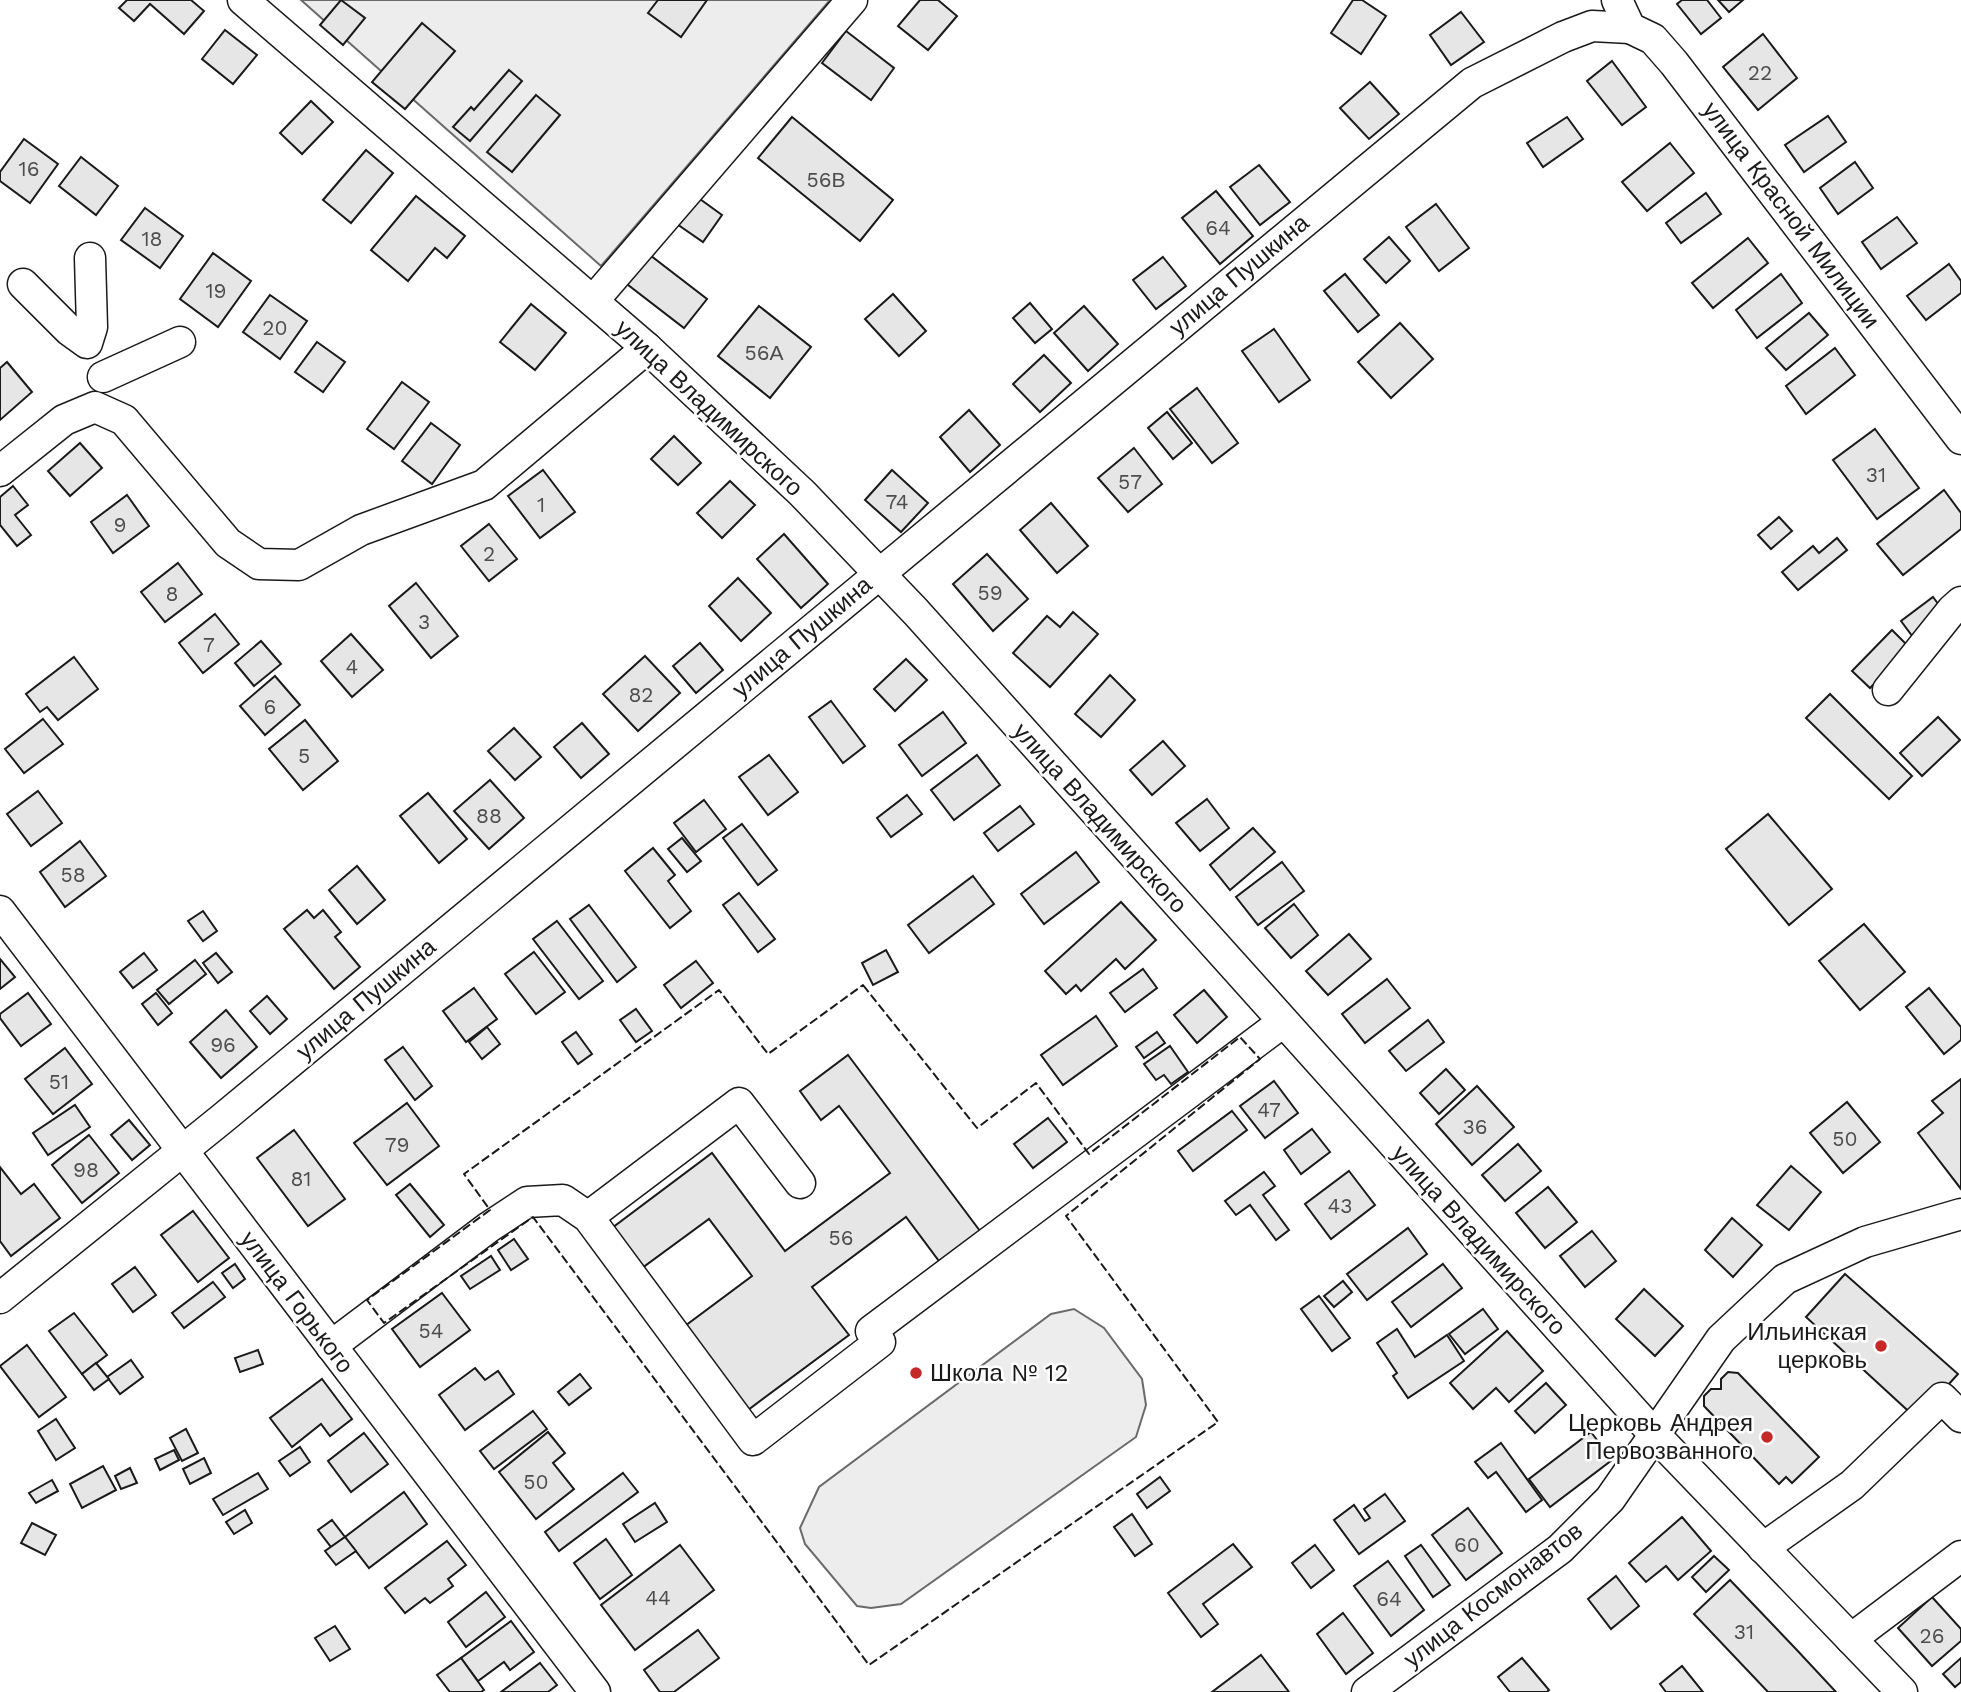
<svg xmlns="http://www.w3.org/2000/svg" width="1961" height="1692" font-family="'Work Sans',sans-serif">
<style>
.built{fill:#ededed;stroke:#6a6a6a;stroke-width:2}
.building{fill:#e6e6e6;stroke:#1a1a1a;stroke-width:2}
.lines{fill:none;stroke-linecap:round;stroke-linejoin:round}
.minor-casing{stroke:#1a1a1a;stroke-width:33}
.minor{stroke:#fff;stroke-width:30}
.fence{stroke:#1a1a1a;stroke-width:2;stroke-dasharray:9 3.5;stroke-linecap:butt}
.poi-dot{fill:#c62828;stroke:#fff;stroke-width:2.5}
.labels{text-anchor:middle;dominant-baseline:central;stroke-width:5;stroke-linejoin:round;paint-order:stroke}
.number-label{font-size:21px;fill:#4d4d4d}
.street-label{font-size:24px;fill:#1a1a1a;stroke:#fff}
.poi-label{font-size:24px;fill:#1a1a1a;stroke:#fff;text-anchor:end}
</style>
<rect width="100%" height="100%" fill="#fff"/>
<g class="built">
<path d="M301 0H830L601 266Z"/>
<path d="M1074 1309 1104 1328 1142 1379 1146 1405 1136 1437 901 1604 871 1608 857 1606 805 1544 800 1528 819 1487 1051 1314Z"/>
</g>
<g class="building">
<path d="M127 0H191L204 11 184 34 150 4 134 21 119 8Z"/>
<path d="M341 0 365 18 343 45 320 25Z"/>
<path d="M658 0H707L681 37 648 13Z"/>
<path d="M920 0H938L957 16 928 50 898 26Z"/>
<path d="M1353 0H1362L1386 16 1361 54 1331 33Z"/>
<path d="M1682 0H1707L1721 18 1701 34 1677 4Z"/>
<path d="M1718 0H1743L1729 12Z"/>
<path d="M1461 12 1484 42 1451 65 1430 35Z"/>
<path d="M422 23 455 51 405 109 372 82Z"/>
<path d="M225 30 257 55 233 84 202 59Z"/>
<path d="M846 31 894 68 871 100 822 63Z"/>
<path d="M1763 34 1797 78 1758 110 1723 67Z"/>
<path d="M1612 61 1646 107 1622 125 1587 81Z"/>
<path d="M509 70 522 81 470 141 453 127 471 107 474 110Z"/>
<path d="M1370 82 1399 114 1369 139 1340 108Z"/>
<path d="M536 95 560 115 512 172 487 152Z"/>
<path d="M311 101 333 122 302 154 280 133Z"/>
<path d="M1828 116 1846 142 1804 172 1785 145Z"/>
<path d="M792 117 893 200 860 241 758 158Z"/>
<path d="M1567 117 1583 139 1543 167 1527 143Z"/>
<path d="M24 139 58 164 30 203 0 181V172Z"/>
<path d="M1670 143 1694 173 1647 211 1622 182Z"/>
<path d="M366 150 393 173 351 223 323 200Z"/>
<path d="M81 157 118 186 96 215 59 186Z"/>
<path d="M1855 162 1873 188 1838 214 1820 188Z"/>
<path d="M1259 165 1290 202 1260 225 1230 187Z"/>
<path d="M1216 191 1253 236 1220 264 1182 218Z"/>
<path d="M1706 193 1721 214 1681 243 1666 223Z"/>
<path d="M693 194 722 215 703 242 674 222Z"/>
<path d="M416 196 465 236 447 258 435 248 408 281 371 250Z"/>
<path d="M1436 204 1469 248 1439 271 1406 227Z"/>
<path d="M145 208 183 236 160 268 121 240Z"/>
<path d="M1897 217 1917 243 1881 269 1862 242Z"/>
<path d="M1389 237 1410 261 1386 283 1364 259Z"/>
<path d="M1748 238 1768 263 1713 308 1692 283Z"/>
<path d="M646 252 707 299 684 328 623 281Z"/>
<path d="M213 253 251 281 218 327 180 299Z"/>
<path d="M1163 257 1186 286 1156 309 1133 280Z"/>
<path d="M1949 264 1961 281V293L1926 320 1907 296Z"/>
<path d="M1345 274 1379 315 1358 332 1324 291Z"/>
<path d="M1781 274 1802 303 1757 338 1736 310Z"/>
<path d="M893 294 926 331 899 356 865 319Z"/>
<path d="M270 295 307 321 280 359 243 332Z"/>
<path d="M1030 303 1052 329 1035 343 1013 318Z"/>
<path d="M531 304 566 333 535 370 500 342Z"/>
<path d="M759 306 811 347 770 398 718 356Z"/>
<path d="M1084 306 1118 344 1088 371 1054 333Z"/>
<path d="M1809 313 1828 335 1786 370 1766 348Z"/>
<path d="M1400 323 1433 359 1391 398 1358 362Z"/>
<path d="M1274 329 1310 380 1279 402 1242 351Z"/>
<path d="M317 342 345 362 323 392 295 372Z"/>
<path d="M1835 348 1855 375 1806 414 1786 386Z"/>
<path d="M1044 355 1071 383 1040 412 1013 384Z"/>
<path d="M7 362 32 392 0 420V368Z"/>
<path d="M402 382 429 402 394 449 367 429Z"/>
<path d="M1197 388 1238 443 1212 463 1170 409Z"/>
<path d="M969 410 1000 445 970 472 940 437Z"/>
<path d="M1167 412 1192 443 1173 459 1148 428Z"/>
<path d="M431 423 460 445 432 484 402 461Z"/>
<path d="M1875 429 1919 488 1877 519 1833 460Z"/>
<path d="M674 436 701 463 678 485 651 459Z"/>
<path d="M80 443 102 468 70 496 48 471Z"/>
<path d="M1134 448 1162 484 1128 512 1098 478Z"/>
<path d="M543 470 575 512 540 538 508 496Z"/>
<path d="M892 470 928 503 901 532 865 500Z"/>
<path d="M730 481 755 505 722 538 697 513Z"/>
<path d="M13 486 28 505 15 515 31 535 17 546 0 525V497Z"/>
<path d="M1944 490 1961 513V529L1903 575 1877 544Z"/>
<path d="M127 495 149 526 113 553 91 522Z"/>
<path d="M1051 503 1088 546 1057 573 1020 530Z"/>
<path d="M1779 517 1792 531 1771 549 1758 535Z"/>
<path d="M489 524 517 559 489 581 461 546Z"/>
<path d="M784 534 828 584 801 608 757 559Z"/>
<path d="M1837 538 1847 550 1798 590 1782 572 1813 546 1819 553Z"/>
<path d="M987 554 1028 599 993 631 953 584Z"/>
<path d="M178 563 202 594 165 622 141 592Z"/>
<path d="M738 578 771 613 741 641 709 606Z"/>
<path d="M416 583 458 636 431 658 389 606Z"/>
<path d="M1933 597 1945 613 1913 637 1901 621Z"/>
<path d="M1073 612 1098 634 1050 687 1013 653 1047 616 1060 627Z"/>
<path d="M215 614 239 644 203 673 179 643Z"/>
<path d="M1892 630 1910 648 1870 688 1852 671Z"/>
<path d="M351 634 383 670 352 697 321 661Z"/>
<path d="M261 641 281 664 254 686 235 663Z"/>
<path d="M700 643 723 670 696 693 673 666Z"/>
<path d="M645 656 680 693 638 731 603 694Z"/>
<path d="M74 657 98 689 58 720 47 707 40 712 26 694Z"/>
<path d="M906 659 927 680 895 711 874 689Z"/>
<path d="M1110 675 1135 700 1101 737 1075 714Z"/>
<path d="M275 676 300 705 265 735 240 706Z"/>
<path d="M1830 694 1912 776 1889 799 1806 718Z"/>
<path d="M831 701 865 746 843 763 809 717Z"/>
<path d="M943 712 966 743 922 776 899 745Z"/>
<path d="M1938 717 1960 740 1922 776 1900 753Z"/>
<path d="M43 719 63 744 24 773 5 749Z"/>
<path d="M305 720 338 761 303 790 269 749Z"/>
<path d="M582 723 609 754 581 778 554 747Z"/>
<path d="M514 728 541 757 515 780 488 751Z"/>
<path d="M1163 741 1185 766 1152 795 1130 770Z"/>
<path d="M769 755 798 792 768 815 739 777Z"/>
<path d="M977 755 1000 785 954 820 931 790Z"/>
<path d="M490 780 524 818 489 849 454 811Z"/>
<path d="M38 791 62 823 31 846 7 814Z"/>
<path d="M428 793 467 839 439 863 400 816Z"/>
<path d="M907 795 922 814 891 837 877 818Z"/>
<path d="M1207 799 1229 828 1200 851 1176 823Z"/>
<path d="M704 800 726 829 696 852 674 823Z"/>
<path d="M1020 806 1034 824 998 851 984 833Z"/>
<path d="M1768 814 1832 889 1789 925 1726 849Z"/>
<path d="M742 824 777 870 758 885 723 838Z"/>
<path d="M1253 828 1275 852 1230 890 1210 865Z"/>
<path d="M682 838 701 861 687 872 668 849Z"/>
<path d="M80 841 106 876 65 907 40 872Z"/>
<path d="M653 848 675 875 668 881 691 911 670 928 625 871Z"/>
<path d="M1076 852 1099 882 1044 924 1021 894Z"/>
<path d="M1282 862 1304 891 1258 925 1236 897Z"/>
<path d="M357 866 385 900 357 924 329 890Z"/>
<path d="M973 876 994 904 929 953 908 925Z"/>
<path d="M739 893 775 939 758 952 723 905Z"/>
<path d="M1121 902 1156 940 1125 969 1116 959 1081 991 1076 985 1066 994 1045 971Z"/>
<path d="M1294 904 1318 935 1291 958 1265 928Z"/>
<path d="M589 905 636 967 617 982 570 919Z"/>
<path d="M307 910 314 918 323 910 341 932 335 937 360 967 334 989 284 929Z"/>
<path d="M203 911 217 931 203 941 188 921Z"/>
<path d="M557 921 603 981 579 999 533 939Z"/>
<path d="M1864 924 1905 972 1860 1010 1819 961Z"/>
<path d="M1349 934 1371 959 1328 995 1306 971Z"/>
<path d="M886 950 898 972 873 985 862 963Z"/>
<path d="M534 952 565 992 536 1014 505 974Z"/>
<path d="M144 953 157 970 133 988 120 972Z"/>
<path d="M216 953 232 972 218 983 203 963Z"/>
<path d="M0 959 15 977 0 989Z"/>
<path d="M195 960 206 974 169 1004 157 990Z"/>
<path d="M696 961 713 983 681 1008 664 985Z"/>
<path d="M1143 969 1157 988 1125 1012 1110 993Z"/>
<path d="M1387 979 1410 1008 1365 1043 1342 1014Z"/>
<path d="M474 988 497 1019 466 1042 443 1011Z"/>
<path d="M1929 988 1961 1027V1040L1944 1054 1906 1007Z"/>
<path d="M1204 990 1227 1017 1197 1043 1174 1015Z"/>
<path d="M28 993 51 1024 21 1046 0 1018V1014Z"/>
<path d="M156 993 172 1013 158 1025 142 1004Z"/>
<path d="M267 996 287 1019 270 1034 250 1011Z"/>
<path d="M636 1009 652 1031 636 1042 620 1020Z"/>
<path d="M226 1010 257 1047 221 1078 190 1042Z"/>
<path d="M1096 1016 1117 1046 1063 1085 1041 1055Z"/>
<path d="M1428 1020 1444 1042 1406 1071 1389 1051Z"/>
<path d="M487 1027 500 1044 482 1059 469 1042Z"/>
<path d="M576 1032 592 1054 578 1064 562 1042Z"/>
<path d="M1157 1032 1165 1043 1144 1058 1136 1047Z"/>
<path d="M1170 1046 1188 1072 1171 1084 1164 1075 1156 1080 1144 1064Z"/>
<path d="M403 1047 432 1086 415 1100 385 1060Z"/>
<path d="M65 1048 92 1084 53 1114 25 1079Z"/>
<path d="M848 1055 980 1231 939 1261 906 1217 812 1287 849 1335 748 1410 685 1326 752 1276 709 1219 642 1268 612 1228 712 1153 785 1251 890 1173 839 1106 821 1120 800 1091Z"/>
<path d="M1446 1069 1465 1090 1439 1114 1420 1093Z"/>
<path d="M1961 1079V1189L1918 1133 1943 1113 1932 1101Z"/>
<path d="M1274 1081 1298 1113 1265 1138 1240 1106Z"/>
<path d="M1477 1086 1514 1127 1472 1165 1436 1124Z"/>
<path d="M1847 1102 1880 1142 1843 1173 1810 1133Z"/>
<path d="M407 1103 439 1146 387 1185 354 1143Z"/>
<path d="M75 1105 90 1127 48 1155 33 1133Z"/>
<path d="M1232 1111 1247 1130 1193 1171 1178 1151Z"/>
<path d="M1048 1118 1067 1142 1033 1168 1014 1144Z"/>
<path d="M129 1120 150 1145 132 1160 111 1135Z"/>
<path d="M1312 1129 1330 1152 1301 1174 1284 1150Z"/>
<path d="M294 1130 345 1199 308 1226 257 1158Z"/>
<path d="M89 1135 119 1173 82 1203 52 1165Z"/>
<path d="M1518 1144 1541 1171 1505 1201 1482 1175Z"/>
<path d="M1791 1166 1821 1192 1789 1230 1757 1205Z"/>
<path d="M0 1167 21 1194 34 1184 60 1218 11 1256 0 1241Z"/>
<path d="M1349 1171 1375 1205 1331 1239 1305 1204Z"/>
<path d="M1264 1172 1275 1186 1263 1195 1289 1230 1276 1240 1250 1205 1236 1215 1225 1201Z"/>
<path d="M410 1184 444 1225 430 1237 396 1195Z"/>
<path d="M1548 1187 1577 1222 1545 1248 1516 1213Z"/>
<path d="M193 1211 229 1258 198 1282 161 1235Z"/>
<path d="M1732 1218 1762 1245 1733 1277 1705 1250Z"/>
<path d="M1408 1228 1427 1254 1367 1300 1347 1274Z"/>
<path d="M1592 1231 1616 1261 1585 1287 1560 1256Z"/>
<path d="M514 1239 528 1259 511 1270 498 1250Z"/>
<path d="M491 1256 500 1270 470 1289 461 1276Z"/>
<path d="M235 1264 245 1279 233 1288 222 1273Z"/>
<path d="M1443 1264 1462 1288 1411 1327 1392 1302Z"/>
<path d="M135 1267 156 1295 133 1312 112 1284Z"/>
<path d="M1845 1274 1958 1374 1917 1419 1806 1317Z"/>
<path d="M1343 1281 1352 1292 1334 1307 1324 1296Z"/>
<path d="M213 1282 225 1297 184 1328 172 1313Z"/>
<path d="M1644 1289 1683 1326 1655 1356 1616 1319Z"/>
<path d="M442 1293 470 1330 420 1367 392 1329Z"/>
<path d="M1319 1296 1350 1338 1332 1351 1301 1309Z"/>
<path d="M1483 1309 1498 1329 1465 1354 1449 1334Z"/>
<path d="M74 1313 107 1355 82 1374 49 1331Z"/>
<path d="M1397 1329 1415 1357 1447 1335 1464 1361 1408 1398 1393 1376 1397 1373 1377 1343Z"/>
<path d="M1507 1331 1543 1371 1509 1402 1496 1388 1473 1409 1450 1383Z"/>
<path d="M27 1345 66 1397 39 1417 0 1366Z"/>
<path d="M258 1350 263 1364 240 1372 235 1358Z"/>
<path d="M131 1360 143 1377 120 1394 107 1377Z"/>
<path d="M96 1363 109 1379 94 1390 82 1374Z"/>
<path d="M475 1368 485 1380 498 1371 514 1394 465 1430 439 1395Z"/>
<path d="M1728 1372 1738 1373 1819 1457 1792 1483 1786 1477 1779 1484 1704 1406V1396L1711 1389H1721V1379Z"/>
<path d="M580 1374 591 1388 569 1405 558 1392Z"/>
<path d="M322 1379 352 1419 330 1436 321 1424 292 1447 270 1418Z"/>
<path d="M1546 1383 1566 1405 1535 1433 1515 1411Z"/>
<path d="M533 1411 547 1429 494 1469 480 1451Z"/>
<path d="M56 1419 75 1448 56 1460 38 1431Z"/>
<path d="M186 1429 198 1453 182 1461 170 1438Z"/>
<path d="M548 1432 565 1453 553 1463 574 1489 536 1519 499 1472Z"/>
<path d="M1591 1432 1612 1460 1550 1507 1529 1479Z"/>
<path d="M364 1433 388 1464 351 1492 328 1461Z"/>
<path d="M1501 1443 1542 1500 1526 1512 1496 1472 1488 1478 1475 1462Z"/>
<path d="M300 1447 310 1462 290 1476 279 1461Z"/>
<path d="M174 1450 179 1460 160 1470 155 1459Z"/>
<path d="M204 1458 211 1473 190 1484 183 1469Z"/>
<path d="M103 1466 116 1490 82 1508 70 1484Z"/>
<path d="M130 1468 137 1483 121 1489 115 1476Z"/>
<path d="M258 1473 268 1489 223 1515 213 1499Z"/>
<path d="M623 1473 638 1492 559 1551 545 1532Z"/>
<path d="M1160 1477 1170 1491 1147 1508 1137 1494Z"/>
<path d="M52 1480 58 1491 36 1503 29 1493Z"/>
<path d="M404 1492 427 1524 369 1568 345 1537Z"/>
<path d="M1385 1494 1405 1521 1359 1554 1334 1520 1354 1505 1365 1521 1370 1518 1364 1509Z"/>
<path d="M655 1503 667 1522 635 1542 623 1524Z"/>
<path d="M1468 1508 1502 1553 1466 1580 1432 1535Z"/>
<path d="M245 1510 252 1523 234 1534 226 1522Z"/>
<path d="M1132 1514 1152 1544 1135 1556 1114 1527Z"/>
<path d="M1682 1517 1711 1551 1678 1580 1666 1566 1646 1582 1629 1563Z"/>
<path d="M332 1520 345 1537 331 1547 318 1530Z"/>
<path d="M32 1523 56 1535 45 1555 21 1543Z"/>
<path d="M345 1537 356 1551 336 1565 325 1551Z"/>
<path d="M606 1539 632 1575 600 1599 574 1563Z"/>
<path d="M447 1541 466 1565 448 1579 453 1586 430 1603 425 1598 405 1613 385 1588Z"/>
<path d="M1233 1544 1252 1567 1203 1604 1218 1624 1201 1637 1168 1593Z"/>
<path d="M680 1545 714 1590 635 1650 601 1605Z"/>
<path d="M1315 1545 1334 1570 1311 1588 1292 1563Z"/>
<path d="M1421 1545 1450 1585 1433 1597 1405 1556Z"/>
<path d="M1714 1556 1729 1570 1706 1592 1692 1577Z"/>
<path d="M1388 1561 1424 1610 1391 1636 1354 1586Z"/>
<path d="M1616 1576 1639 1606 1611 1629 1588 1599Z"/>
<path d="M1730 1580 1795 1648 1836 1692H1768L1694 1614Z"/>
<path d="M486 1592 505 1617 466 1647 448 1622Z"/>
<path d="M1932 1597 1961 1629V1641L1932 1666 1898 1628Z"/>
<path d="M1343 1613 1373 1653 1346 1674 1317 1634Z"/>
<path d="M511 1621 534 1652 510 1670 504 1662 478 1681 461 1658Z"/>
<path d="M335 1626 350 1649 330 1661 315 1638Z"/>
<path d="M698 1630 719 1658 674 1692H660L644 1670Z"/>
<path d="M1261 1655 1289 1692H1212Z"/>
<path d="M461 1658 484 1690 481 1692H450L437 1675Z"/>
<path d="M1522 1658 1549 1690 1547 1692H1510L1498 1677Z"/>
<path d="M1961 1658V1682L1955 1687 1943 1674Z"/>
<path d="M540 1663 557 1685 548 1692H501Z"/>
<path d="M1682 1666 1703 1692H1666L1660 1684Z"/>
</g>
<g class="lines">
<defs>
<g id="minor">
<path d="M243 0 647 348 802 493 916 612 1654 1434 1902 1692"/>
<path d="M1617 0 1630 28 1653 39 1674 63 1961 439"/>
<path d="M23 284 69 330 87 343 92 327 90 258"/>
<path d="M593 301 852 0"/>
<path d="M103 377 180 342"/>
<path d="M0 471 64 420 95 407 124 420 228 543 259 564 299 565 361 530 484 485 647 348"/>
<path d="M1888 690 1952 610 1961 602"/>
<path d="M0 911 595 1692"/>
<path d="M588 1217 739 1103 800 1183"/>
<path d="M0 1298 223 1118 1472 83 1563 37 1592 26 1630 28"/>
<path d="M331 1346 489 1227 527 1202 563 1200 588 1217 753 1440 880 1342 871 1331 1283 1022"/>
<path d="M1763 1548 1852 1485 1942 1398 1961 1417"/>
<path d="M1851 1639 1961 1556"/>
<path d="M1367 1692 1560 1549 1610 1499 1721 1339 1785 1279 1865 1242 1961 1214"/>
</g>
</defs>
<use href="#minor" class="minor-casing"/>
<use href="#minor" class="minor"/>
<path class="fence" d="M863 985 977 1128 1036 1083 1089 1154 1240 1037 1260 1059 1066 1216 1218 1422 869 1665 533 1217 384 1323 367 1300 490 1210 464 1174 719 990 768 1054Z"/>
</g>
<g class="poi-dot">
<circle cx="1881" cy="1346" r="7"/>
<circle cx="916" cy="1373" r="7"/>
<circle cx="1767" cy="1437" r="7"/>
</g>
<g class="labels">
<g class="number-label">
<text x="1760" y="72">22</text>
<text x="29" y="168">16</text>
<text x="826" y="179">56В</text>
<text x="1218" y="227">64</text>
<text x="152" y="238">18</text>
<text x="216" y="290">19</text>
<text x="275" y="327">20</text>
<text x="764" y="352">56А</text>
<text x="1876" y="474">31</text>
<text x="1130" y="481">57</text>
<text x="897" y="501">74</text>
<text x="541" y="504">1</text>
<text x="120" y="524">9</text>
<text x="489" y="553">2</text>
<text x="990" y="592">59</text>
<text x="172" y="593">8</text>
<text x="424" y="621">3</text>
<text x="209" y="644">7</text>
<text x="352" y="666">4</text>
<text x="641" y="694">82</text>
<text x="270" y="706">6</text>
<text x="304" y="755">5</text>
<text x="489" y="815">88</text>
<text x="73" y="874">58</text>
<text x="223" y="1044">96</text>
<text x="59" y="1081">51</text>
<text x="1269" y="1109">47</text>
<text x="1475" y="1126">36</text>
<text x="1845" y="1138">50</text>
<text x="397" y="1144">79</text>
<text x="86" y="1169">98</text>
<text x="301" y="1178">81</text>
<text x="1340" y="1205">43</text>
<text x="841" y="1237">56</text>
<text x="431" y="1330">54</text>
<text x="536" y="1481">50</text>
<text x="1467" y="1544">60</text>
<text x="658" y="1597">44</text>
<text x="1389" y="1598">64</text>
<text x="1744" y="1631">31</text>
<text x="1932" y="1635">26</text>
</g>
<g class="street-label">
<text transform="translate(1791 215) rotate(53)">улица Красной Милиции</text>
<text transform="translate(1239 275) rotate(-40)">улица Пушкина</text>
<text transform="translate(709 408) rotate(43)">улица Владимирского</text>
<text transform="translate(802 637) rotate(-40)">улица Пушкина</text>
<text transform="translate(1100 818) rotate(48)">улица Владимирского</text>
<text transform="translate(366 999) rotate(-40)">улица Пушкина</text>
<text transform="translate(1479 1240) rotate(48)">улица Владимирского</text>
<text transform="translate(297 1302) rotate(53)">улица Горького</text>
<text transform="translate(1493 1595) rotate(-38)">улица Космонавтов</text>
</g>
<g class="poi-label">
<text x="1867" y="1332">Ильинская<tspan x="1867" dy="28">церковь</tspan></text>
<text x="930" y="1373" text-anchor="start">Школа № 12</text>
<text x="1753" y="1423">Церковь Андрея<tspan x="1753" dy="28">Первозванного</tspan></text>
</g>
</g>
</svg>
